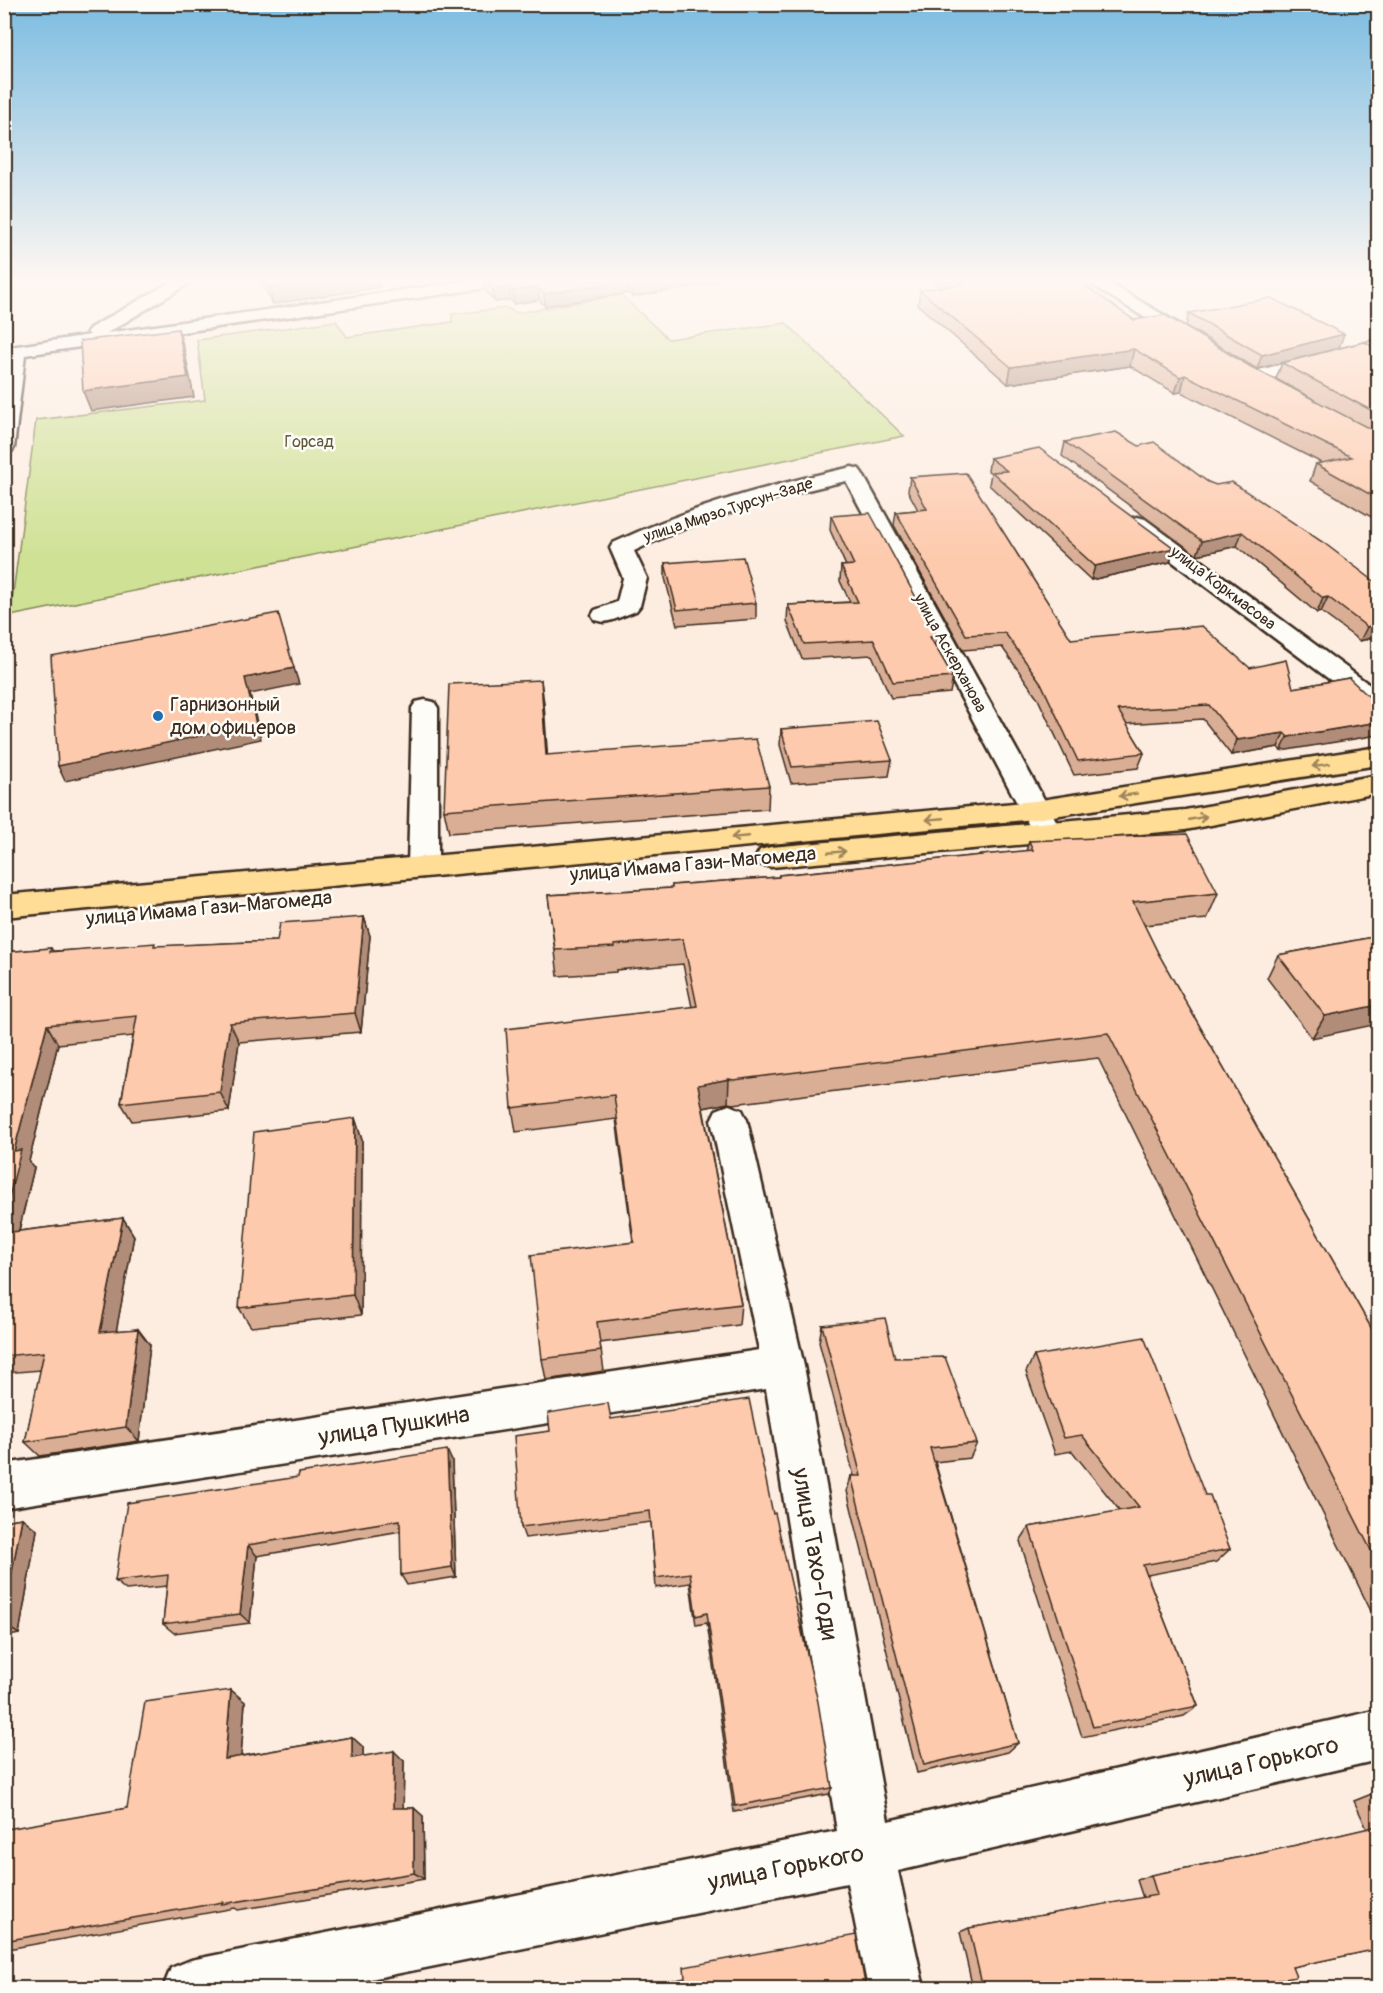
<svg xmlns="http://www.w3.org/2000/svg" width="1383" height="1993" font-family="Pangolin,sans-serif">
<style>
.green{fill:#cfe195;stroke:#85865a;stroke-width:1.5}
.lines{fill:none;stroke-linecap:round;stroke-linejoin:round}
.minor-casing{stroke:#3b2a1e;stroke-width:5}
.major-casing{stroke:#3b2a1e;stroke-width:5}
.minor{fill:#fdfcf7;fill-rule:evenodd}
.major{fill:#ffdd96;fill-rule:evenodd}
.wall{fill:#daae95;stroke:#3b2a1e;stroke-width:1.5}
.shaded-wall{fill:#b18d79;stroke:#3b2a1e;stroke-width:1.5}
.building{fill:#fdcaad;stroke:#3b2a1e;stroke-width:1.5}
.oneway{stroke:#9d845a}
.poi-dot{fill:#1f6fb2;stroke:#fdfcf7;stroke-width:2}
.labels{text-anchor:middle;dominant-baseline:central;stroke-width:5;stroke-linejoin:round;paint-order:stroke}
.far-park-label{font-size:16px;fill:#60583c;stroke:#fdfcf7}
.far-street-label{font-size:16px;fill:#3b2a1e;stroke:#fdfcf7}
.poi-label{font-size:20px;fill:#3b2a1e;stroke:#fdfcf7;text-anchor:start}
.street-label{font-size:20px;fill:#3b2a1e;stroke:#fdfcf7}
.near-street-label{font-size:24px;fill:#3b2a1e;stroke:#fdfcf7}
</style>
<rect width="100%" height="100%" fill="#fdede1"/>
<filter id="ink" filterUnits="userSpaceOnUse"><feTurbulence type="fractalNoise" baseFrequency=".0167" numOctaves="2"/><feDisplacementMap in="SourceGraphic" scale="12" xChannelSelector="R" yChannelSelector="G"/><feConvolveMatrix kernelMatrix="1 2 1 2 8 2 1 2 1" color-interpolation-filters="sRGB"/></filter>
<g filter="url(#ink)">
<path class="green" d="M621 295 668 339 786 323 904 436 10 616 36 420 205 400 197 340 336 321 347 337 452 322V314L507 308 517 313Z"/>
<g class="lines">
<defs>
<g id="minor">
<path d="M173 281H193L107 333 465 281H507L499 286 25 355 14 448 11 452 4 454V375L7 358H4V348L90 335 87 332 90 328Z"/>
<path d="M1086 281H1106L1199 336 1202 340 1199 344H1187Z"/>
<path d="M1378 340V350L1254 383 1247 381 1245 377 1247 373Z"/>
<path d="M852 467 859 469 862 473 1063 833 1058 840 1048 843 1038 840 1033 833 846 481C773 497 701 518 634 551L647 578 640 606 636 611 613 620 604 622 595 620 592 615 595 610 617 602 623 578 610 548 613 543C690 507 770 485 852 467Z"/>
<path d="M1137 517 1145 519 1378 691V711L1369 709 1129 529 1126 524 1129 519Z"/>
<path d="M425 700 434 702 438 708V867L434 874 423 877 412 874 408 867 412 708 416 702Z"/>
<path d="M729 1105 742 1110 747 1120 804 1366 888 1821 1378 1710V1760L898 1871 924 1988H868L847 1883 326 1988H163L171 1968 191 1960 837 1831 766 1389 4 1508V1464L759 1350 711 1120 716 1110Z"/>
</g>
<g id="major">
<path d="M1378 747V765L1035 819 4 917V895L1035 801Z"/>
<path d="M1378 775V793L1185 830 771 867 760 864 756 857 760 850 771 847 1185 810Z"/>
</g>
</defs>
<use href="#minor" class="minor-casing"/>
<use href="#major" class="major-casing"/>
<use href="#minor" class="minor"/>
<use href="#major" class="major"/>
</g>
<g class="wall">
<path d="M260 281H379L380 287 273 304Z"/>
<path d="M484 281H718V282L632 297 628 293 545 306 539 300 514 304 511 300 495 302 485 290Z"/>
<path d="M933 281H1078L1134 320 1251 367 1313 399 1276 379 1282 363 1378 349V521L1310 481 1316 464 1322 463 1181 392 1175 393 1130 366 1008 384 918 305 920 290 942 287Z"/>
<path d="M1189 313 1339 348 1257 369 1186 326Z"/>
<path d="M1065 442 1139 446 1208 482 1378 584V636L1360 641 1321 612 1317 613 1237 546 1197 555 1062 456Z"/>
<path d="M990 458 1170 562 1091 580 989 485 991 473 988 471Z"/>
<path d="M910 477 1071 639 1250 668 1293 688 1349 678 1281 751 1278 747 1231 755 1203 719 1126 724 1144 753 1138 768 1074 775 1037 697 1002 647 963 650 894 525 896 512 918 510 908 491Z"/>
<path d="M831 516 937 636 935 646 953 677 950 693 891 698 872 655 802 659 787 621 788 605 850 602 840 581 841 566H846L830 530Z"/>
<path d="M665 563 756 603V619L677 625 665 578Z"/>
<path d="M541 680 547 755 769 786 768 809 449 833 444 810Z"/>
<path d="M781 729 892 760 889 776 791 783 780 745Z"/>
<path d="M1029 841 1218 893 1207 919 1144 925 1158 953 1378 1340V1611L1372 1613 1098 1058 733 1104 728 1103 703 1108 741 1304 739 1325 600 1343 604 1371 546 1380 542 1359 633 1242 616 1119 516 1132 512 1108 692 1007 683 964 616 970V972L558 976 548 895 672 888V885L778 877 779 875 1026 851Z"/>
<path d="M364 917 370 936 361 1032 239 1042 229 1111 132 1121 121 1103 133 1036 58 1044 29 1161 34 1168 19 1231 123 1218 134 1236 116 1331 138 1329 150 1345 139 1441 40 1456 25 1442 41 1370 4 1373V952L51 948 53 951 277 941Z"/>
<path d="M1378 936 1312 1038 1267 978 1278 955Z"/>
<path d="M355 1118 362 1140 361 1315 251 1327 239 1308Z"/>
<path d="M822 1325 895 1358 977 1443 970 1458 935 1462 1018 1743 1008 1752 917 1773 847 1491 851 1476H854L819 1342Z"/>
<path d="M1034 1356 1205 1495 1230 1549 1216 1562 1147 1575 1198 1706 1184 1716 1082 1737 1020 1541 1029 1527 1120 1511 1072 1451 1055 1454 1026 1372Z"/>
<path d="M611 1419 773 1514 832 1788 829 1794 734 1812 707 1623 696 1625 690 1583 656 1588 651 1522 525 1538 521 1527 550 1431Z"/>
<path d="M452 1461 456 1577 407 1585 401 1575V1531L257 1556 250 1623 174 1633 163 1624 167 1586 126 1590 115 1581Z"/>
<path d="M22 1518 37 1530 19 1634 4 1637V1521Z"/>
<path d="M231 1690 245 1702 241 1756 352 1737 363 1747V1756L404 1761 403 1808H414L423 1816 424 1879 238 1910 235 1908 8 1949 4 1948V1839L127 1808Z"/>
<path d="M1378 1792V1949L1292 1967 1229 1989H973L960 1932 969 1928 1143 1898 1137 1880 1151 1875 1262 1853 1367 1829 1354 1801 1374 1793Z"/>
</g>
<g class="shaded-wall">
<path d="M311 281H379L380 287 273 304 269 287Z"/>
<path d="M627 281 628 293 545 306 544 294Z"/>
<path d="M651 281H718V282L632 297V284Z"/>
<path d="M509 287 511 300 495 302 493 290Z"/>
<path d="M538 287 539 300 514 304 513 291Z"/>
<path d="M178 329 184 348 194 397 91 411 83 391Z"/>
<path d="M1344 334 1339 348 1257 369 1262 355Z"/>
<path d="M1134 349 1130 366 1008 384 1011 367Z"/>
<path d="M1185 375 1181 392 1175 393 1180 377Z"/>
<path d="M1242 532 1237 546 1197 555 1202 541Z"/>
<path d="M1174 548 1170 562 1091 580 1095 566Z"/>
<path d="M1328 597 1321 612 1317 613 1323 598Z"/>
<path d="M1378 623V636L1360 641 1367 627Z"/>
<path d="M294 668 299 684 250 694 261 739 65 781 58 766 245 678Z"/>
<path d="M541 680 544 703 549 778 546 755Z"/>
<path d="M1378 722V735L1281 751 1288 737Z"/>
<path d="M1284 733 1278 747 1231 755 1237 740Z"/>
<path d="M364 917 370 936 361 1032 355 1013Z"/>
<path d="M1378 1005V1024L1312 1038 1325 1016Z"/>
<path d="M230 1023 239 1042 229 1111 220 1092Z"/>
<path d="M47 1025 58 1044 29 1161 34 1168 14 1250 4 1238V1217L14 1151Z"/>
<path d="M729 1079 728 1103 698 1109V1085Z"/>
<path d="M355 1118 362 1140 361 1315 353 1295Z"/>
<path d="M123 1218 134 1236 113 1348 100 1332Z"/>
<path d="M138 1329 150 1345 139 1441 126 1427Z"/>
<path d="M447 1450 452 1461 456 1577 452 1567Z"/>
<path d="M22 1518 37 1530 19 1634 4 1625V1614Z"/>
<path d="M248 1545 257 1556 250 1623 240 1614Z"/>
<path d="M231 1690 245 1702 240 1769 225 1759Z"/>
<path d="M4 1719 12 1723 4 1764Z"/>
<path d="M352 1737 363 1747V1768L352 1758Z"/>
<path d="M394 1751 404 1761 403 1816 393 1808Z"/>
<path d="M414 1808 423 1816 424 1879 414 1873Z"/>
</g>
<g class="building">
<path d="M265 281H311L269 287Z"/>
<path d="M486 281H625L544 294 538 287 513 291 509 287 493 290Z"/>
<path d="M628 281H651L632 284Z"/>
<path d="M960 281H1078L1134 320 1165 315 1251 367 1378 433V499L1316 464 1352 457 1185 375 1180 377 1134 349 1011 367 920 290 964 284Z"/>
<path d="M1271 298 1344 334 1262 355 1189 313Z"/>
<path d="M178 329 188 377 83 391 80 341Z"/>
<path d="M1364 342 1378 349V414L1282 363Z"/>
<path d="M1116 432 1139 446 1154 442 1208 482 1216 485 1232 482 1324 543 1378 584V623L1367 627 1328 597 1323 598 1242 532 1202 541 1065 442Z"/>
<path d="M1039 448 1174 548 1095 566 992 472 1007 471 990 458Z"/>
<path d="M966 473 1071 639 1202 626 1250 668 1286 660 1293 688 1349 678 1378 705V722L1288 737 1284 733 1237 740 1209 705 1118 710 1144 753 1078 761 1041 683 1005 633 966 635 896 512 927 509 910 477Z"/>
<path d="M870 513 937 636 930 637 953 677 893 682 874 640 804 644 788 605 858 602 841 566 854 565 831 516Z"/>
<path d="M743 557 756 603 677 610 665 563Z"/>
<path d="M278 613 294 668 245 678 256 724 58 766 51 656Z"/>
<path d="M541 680 546 755 756 739 769 786 444 810 449 684Z"/>
<path d="M877 721 892 760 792 767 781 729Z"/>
<path d="M1187 834 1218 893 1133 902 1158 953 1378 1340V1564L1108 1033 734 1080 729 1079 698 1085 741 1304 597 1322 601 1351 542 1359 531 1255 634 1242 614 1095 512 1108 506 1029 697 1006 683 939 614 945 615 947 555 950 548 895 672 888V885L779 877V875L1033 850 1029 841Z"/>
<path d="M364 917 355 1013 230 1023 220 1092 121 1103 137 1016 47 1025 14 1151 21 1150 4 1217V952L51 948 50 952 155 943 154 946 277 941 280 923Z"/>
<path d="M1378 936V1005L1325 1016 1278 955Z"/>
<path d="M355 1118 353 1295 239 1308 254 1132Z"/>
<path d="M123 1218 100 1332 138 1329 126 1427 25 1442 44 1352 4 1356V1233Z"/>
<path d="M885 1318 895 1358 945 1357 977 1443 930 1448 1018 1743 924 1765 851 1476H861L822 1325Z"/>
<path d="M1144 1337 1205 1495H1210L1230 1549 1143 1565 1198 1706 1093 1727 1029 1527 1139 1507 1082 1435 1064 1438 1034 1356Z"/>
<path d="M749 1399 773 1514 775 1513 818 1702 832 1788 735 1806 707 1613 696 1616 690 1573 656 1578 650 1511 521 1527 514 1436 550 1431 548 1413 608 1403 611 1419Z"/>
<path d="M447 1450 452 1567 401 1575 400 1520 248 1545 240 1614 163 1624 168 1575 115 1581 127 1503 298 1477 299 1473Z"/>
<path d="M22 1518 4 1614V1521Z"/>
<path d="M231 1690 225 1759 352 1737V1758L394 1751 393 1808H414V1873L222 1904 223 1902 4 1941V1839L7 1829 127 1808 145 1702Z"/>
<path d="M1378 1792V1804L1374 1793Z"/>
<path d="M1378 1826V1949L1292 1967 1296 1977 1229 1989H983L969 1928 1157 1895 1151 1875 1262 1853Z"/>
<path d="M856 1935 866 1989H633L685 1978 684 1967Z"/>
</g>
<defs><path id="oneway-shaft" d="M-6 0H5M1.5-3L5.5 0L1.5 3" fill="none" stroke-width="1.6" stroke-linecap="round" stroke-linejoin="round" transform="scale(1.5)"/></defs>
<g class="oneway">
<use href="#oneway-shaft" transform="translate(1321 765) rotate(171)"/>
<use href="#oneway-shaft" transform="translate(1128 795) rotate(171)"/>
<use href="#oneway-shaft" transform="translate(1198 818) rotate(-11)"/>
<use href="#oneway-shaft" transform="translate(935 819) rotate(175)"/>
<use href="#oneway-shaft" transform="translate(740 837) rotate(175)"/>
<use href="#oneway-shaft" transform="translate(837 852) rotate(-5)"/>
</g>
</g>
<linearGradient id="sky" x2="0" y2="1"><stop stop-color="#7cbce1"/><stop offset="0.5" stop-color="#fef7f2"/><stop offset="1" stop-color="#fef7f2" stop-opacity="0"/></linearGradient>
<rect width="1383" height="560" fill="url(#sky)"/>
<circle class="poi-dot" cx="158" cy="716" r="6"/>
<g class="labels">
<g class="far-park-label">
<text x="309" y="442">Горсад</text>
</g>
<g class="far-street-label">
<text transform="translate(728 510) rotate(-18)">улица Мирзо Турсун-Заде</text>
<text transform="translate(1223 588) rotate(37)">улица Коркмасова</text>
<text transform="translate(950 653) rotate(61)">улица Аскерханова</text>
</g>
<g class="poi-label">
<text x="170" y="704">Гарнизонный<tspan x="170" dy="23">дом офицеров</tspan></text>
</g>
<g class="street-label">
<text transform="translate(693 864) rotate(-5)">улица Имама Гази-Магомеда</text>
<text transform="translate(209 908) rotate(-5)">улица Имама Гази-Магомеда</text>
</g>
<g class="near-street-label">
<text transform="translate(394 1426) rotate(-9)">улица Пушкина</text>
<text transform="translate(815 1554) rotate(80)">улица Тахо-Годи</text>
<text transform="translate(1261 1762) rotate(-13)">улица Горького</text>
<text transform="translate(786 1868) rotate(-11)">улица Горького</text>
</g>
</g>
<rect width="1383" height="1993" fill="none" stroke="#fdfcf7" stroke-width="24"/>
<rect x="12" y="12" width="1359" height="1969" fill="none" stroke="#3b2a1e" stroke-width="2" filter="url(#ink)"/>
</svg>
